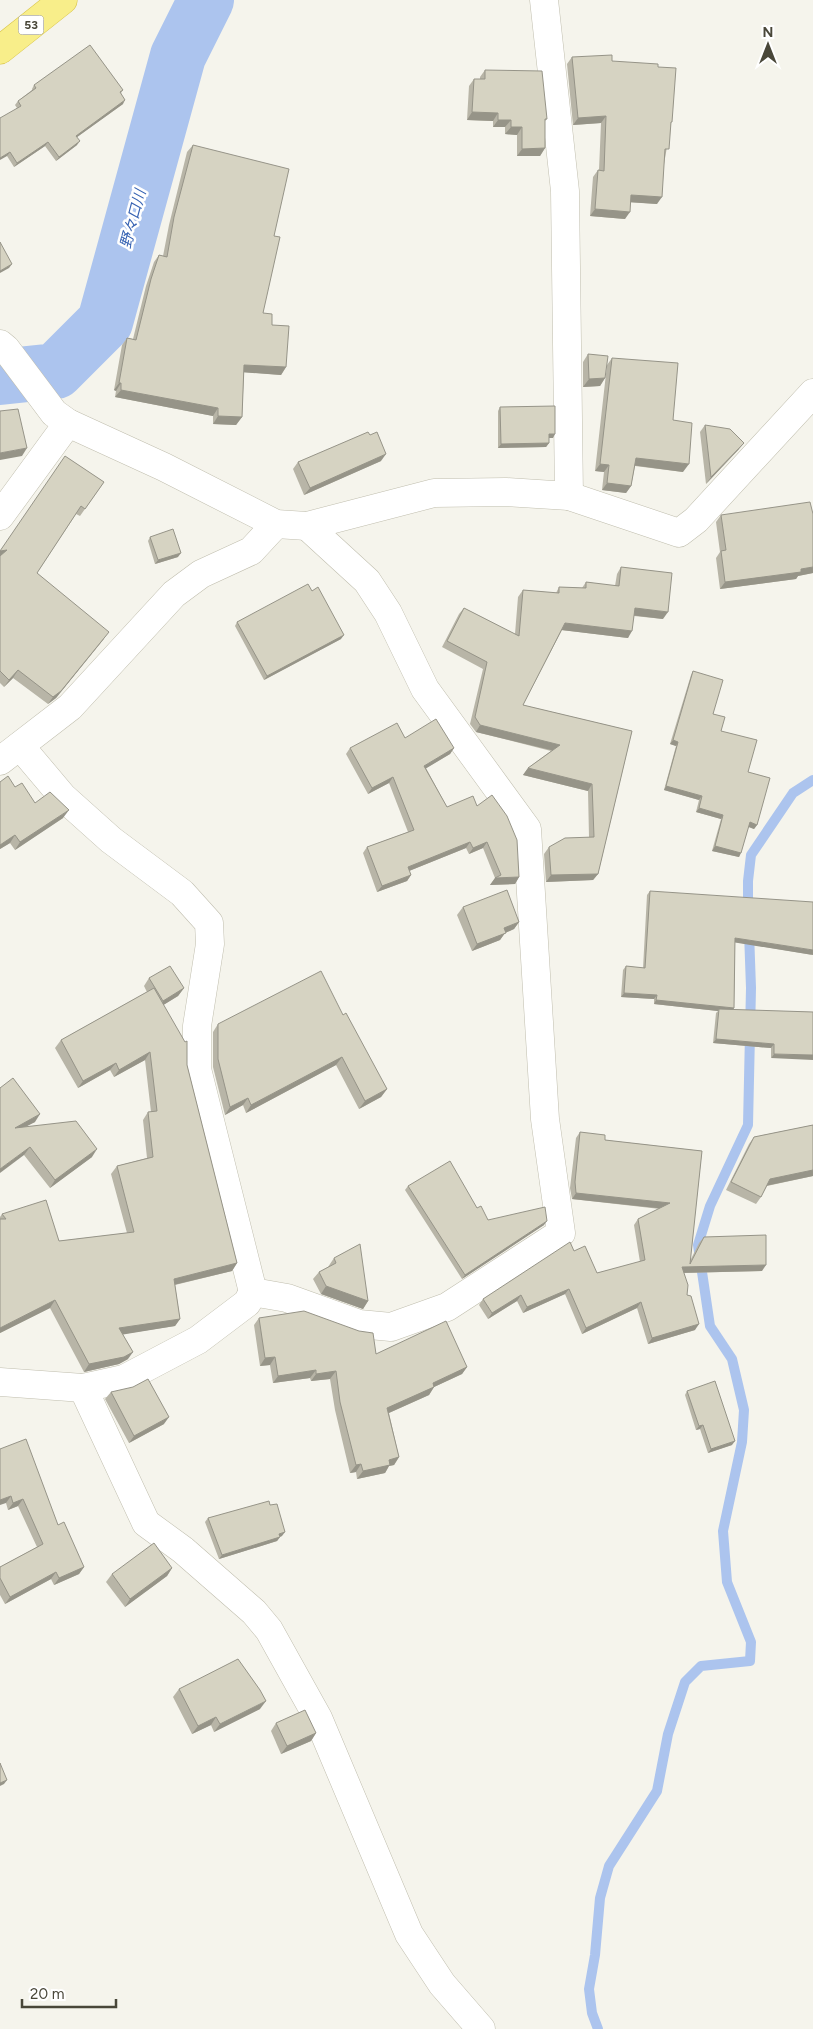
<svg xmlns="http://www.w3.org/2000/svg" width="813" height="2029" font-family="Figtree,'Noto Sans JP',sans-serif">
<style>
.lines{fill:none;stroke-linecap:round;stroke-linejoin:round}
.stream{stroke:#acc4ee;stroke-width:10}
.river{stroke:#acc4ee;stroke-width:56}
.minor-casing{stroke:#c0beae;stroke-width:29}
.trunk-casing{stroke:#d7c244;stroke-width:29}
.minor{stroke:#fff;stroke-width:28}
.trunk{stroke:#f8ee8a;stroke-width:28}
.wall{fill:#b8b5a7}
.shaded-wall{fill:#969488}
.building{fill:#d6d3c2;stroke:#969488}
.labels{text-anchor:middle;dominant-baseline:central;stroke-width:5;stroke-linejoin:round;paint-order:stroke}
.shield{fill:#fff;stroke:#807e74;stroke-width:1}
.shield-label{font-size:12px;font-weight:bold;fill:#494739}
.water-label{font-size:15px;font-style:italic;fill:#3662b2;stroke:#fff}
</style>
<rect width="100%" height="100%" fill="#f5f4ec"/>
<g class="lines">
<g class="stream">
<path d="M748 910V881L751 855 793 793 813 780"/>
<path d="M598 2029 592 2013 589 1989 595 1955 600 1898 609 1866 657 1791 668 1734 685 1682 701 1666 750 1661 751 1642 727 1582 723 1531 742 1442 744 1410 732 1359 710 1326 698 1245 710 1206 748 1125 751 988 749 932"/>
</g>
<path class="river" d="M0 377 56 371 105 322 178 56 206 0"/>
<defs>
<g id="minor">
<path d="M0 344 6 349 54 413 68 423 164 467 276 524 307 526 434 493 506 492 569 496 565 191 544 0"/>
<path d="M569 496 679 533 696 520 813 393"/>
<path d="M0 516 68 423"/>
<path d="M20 746 63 797 111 840 182 893 209 923 210 944 197 1026V1069L253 1292"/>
<path d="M0 761 70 707 174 594 201 574 251 551 276 524"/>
<path d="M0 1382 83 1388 124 1379 198 1340 247 1303 253 1292 287 1298 359 1324 391 1327 447 1307 561 1233 545 1119 527 829 425 689 388 613 367 581 307 526"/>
<path d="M83 1388 146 1523 183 1550 254 1612 269 1630 318 1718 409 1934 442 1984 481 2029"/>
</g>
<path id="trunk" d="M0 50 63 0"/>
</defs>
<use href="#minor" class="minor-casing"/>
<use href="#trunk" class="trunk-casing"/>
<use href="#minor" class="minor"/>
<use href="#trunk" class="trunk"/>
</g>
<g class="wall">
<path d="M572 57 658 67 671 124 657 204 630 202 625 219 590 216 593 177 598 170H599L601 123 573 125 567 64Z"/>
<path d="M485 70 547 119 545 121V148L540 156H517V135L505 134V127H493V121L467 120 469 86 474 79H480V77Z"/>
<path d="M34 85 123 90 121 93 123 104 77 137V145L56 161 45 146 14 167 7 156 17 108 15 105 18 101 32 90V89Z"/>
<path d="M193 145 274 236 263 313 272 325 286 367 281 375 244 372 242 417 236 425 213 424V416L115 397 116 391 114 390 122 345 127 338 133 339 146 286 154 262 159 255 163 256 169 225 187 152Z"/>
<path d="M588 354 605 378 600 386 583 387V362Z"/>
<path d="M612 358 673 420 683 472 635 466 631 486 626 493 602 490 604 472 595 471 607 365Z"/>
<path d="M500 407 553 438H549V443L546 447 498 448V411Z"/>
<path d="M705 425 739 449 706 484 700 432Z"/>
<path d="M370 435 381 461 304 495 293 469 298 462Z"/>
<path d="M104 482 80 516 76 514 37 573 104 639 56 698 48 704 13 678 4 687 0 683V551Z"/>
<path d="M813 514V573L798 576 796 579 720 589 716 558 720 552 716 522 721 515Z"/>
<path d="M150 537 178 557 155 564 148 541Z"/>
<path d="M621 567 663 619 634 616 628 638 562 630 523 705 632 731 598 874 593 880 546 882 544 854 549 847 589 837 588 791 523 775 528 768 551 751 476 732 470 724 483 669 442 647 459 614 464 608 515 634 518 597 523 590 556 593 559 587 582 588 586 582 615 586 617 574Z"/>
<path d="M312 591 341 639 264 680 235 626 237 622Z"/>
<path d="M693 671 721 731 757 825 754 829 748 827 739 857 712 851 721 819 696 812 699 800 664 790 676 746 670 744 691 675Z"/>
<path d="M405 738 454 748 450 754 426 768 447 807 477 806 519 877 515 884 490 885 495 878 483 848 469 854 466 848 409 871 411 875 407 881 377 892 363 853 367 847 408 832 389 783 368 794 346 754 350 748Z"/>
<path d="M0 782 15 787 35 803 63 818 15 850 10 843 0 849Z"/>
<path d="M650 891 813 955 735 942 734 1008 733 1010 813 1012 771 1058V1048L713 1043 716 1013 718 1011 654 1004V999L621 997 623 970 626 966 643 968 647 895Z"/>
<path d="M463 907 519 922 514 929 505 933 500 940 472 951 457 915Z"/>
<path d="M149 978 184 988 178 996 163 1005 187 1065 237 1263 232 1271 175 1285 180 1319 175 1326 123 1334 128 1359 119 1364 84 1372 50 1308 0 1333V1217L2 1214 59 1241 127 1233 111 1174 117 1166 147 1158 143 1120 148 1112H151L145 1060 114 1077 110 1070 78 1088 55 1048 61 1040 147 992 144 986Z"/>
<path d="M343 1015 387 1089 381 1097 359 1109 336 1065 246 1113 243 1105 225 1115 213 1067V1032L218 1024Z"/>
<path d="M0 1088 35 1122 26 1126 92 1157 50 1188 24 1155Z"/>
<path d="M813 1125V1176L767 1186 761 1197 756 1204 726 1190 749 1144 754 1137Z"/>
<path d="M580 1132 605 1140 702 1151 690 1261 699 1243 704 1237 762 1271 684 1273 687 1295 695 1330 648 1344 637 1308 582 1334 565 1294 523 1313 517 1301 488 1319 479 1305 483 1299 574 1251 597 1273 640 1262 634 1225 638 1219 660 1209 572 1199 570 1188 576 1138Z"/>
<path d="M408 1186 477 1208 488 1220 544 1225 462 1279 405 1190Z"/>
<path d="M334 1258 368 1301 363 1309 321 1294 313 1279 319 1272 328 1267Z"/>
<path d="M259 1318 376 1354 467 1367 462 1374 434 1387 429 1395 389 1413 399 1457 394 1465 389 1466 385 1473 357 1479 356 1472 350 1473 335 1410 330 1379 311 1381 310 1378 273 1383 270 1365 260 1366 254 1325Z"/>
<path d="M687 1391 732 1445 708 1453 700 1429 696 1430 685 1395Z"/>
<path d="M111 1392 164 1424 129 1443 105 1399Z"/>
<path d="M0 1449 58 1525 84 1567 79 1574 54 1585 51 1579 5 1604 0 1595V1567L37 1547 18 1506 8 1510 6 1503Z"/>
<path d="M270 1505 282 1536 280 1537 277 1541 219 1559 205 1522 208 1518Z"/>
<path d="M172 1568 167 1576 125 1607 106 1582 112 1574Z"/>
<path d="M179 1689 260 1709 214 1732 211 1725 192 1734 173 1697Z"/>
<path d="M276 1723 316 1733 311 1741 281 1754 271 1731Z"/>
</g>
<g class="shaded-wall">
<path d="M125 100 123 104 73 140 76 136Z"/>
<path d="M472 112 498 113 493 121 467 120Z"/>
<path d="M606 116 601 123 573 125 578 118Z"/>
<path d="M498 120H511L505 127H493Z"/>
<path d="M511 127H522L517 135 505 134Z"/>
<path d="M80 141 77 145 56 161 59 157Z"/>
<path d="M48 142 45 146 14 167 17 163Z"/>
<path d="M545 148 540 156H517L522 149Z"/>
<path d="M10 152 7 156 0 160V158Z"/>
<path d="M631 195 662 197 657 204 626 202Z"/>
<path d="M595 209 630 212 625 219 590 216Z"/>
<path d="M12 264 9 268 0 273V271Z"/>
<path d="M244 365 286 367 281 375 239 372Z"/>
<path d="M605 378 600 386 583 387 589 379Z"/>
<path d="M119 383H121L116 391 114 390Z"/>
<path d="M121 390 218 408 213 416 115 397Z"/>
<path d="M218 416 242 417 236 425 213 424Z"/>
<path d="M549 434H555L553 438H546Z"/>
<path d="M549 443 546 447 498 448 501 444Z"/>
<path d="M744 443 739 449 706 484 711 477Z"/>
<path d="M27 448 22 456 0 460V453Z"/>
<path d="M386 454 381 461 304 495 310 488Z"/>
<path d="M636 458 689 464 683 472 631 465Z"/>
<path d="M600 464 609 465 604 472 595 471Z"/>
<path d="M607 483 631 486 626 493 602 490Z"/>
<path d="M7 550 0 557V551Z"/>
<path d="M181 553 178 557 155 564 158 560Z"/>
<path d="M813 567V573L798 576 796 579 720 589 725 582 801 569Z"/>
<path d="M635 608 668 612 663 619 630 615Z"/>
<path d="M565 623 632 631 628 638 561 630Z"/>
<path d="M109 632 56 698 48 704 53 697Z"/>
<path d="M344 635 341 639 264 680 267 676Z"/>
<path d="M18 670 13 678 4 687 9 680Z"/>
<path d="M480 725 560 745 555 751 476 732Z"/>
<path d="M673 740 678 742 676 746 670 744Z"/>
<path d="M454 748 450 754 420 772 424 766Z"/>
<path d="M528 768 592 784 588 791 523 775Z"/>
<path d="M393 777 389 783 368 794 372 788Z"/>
<path d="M666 786 702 796 699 800 664 790Z"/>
<path d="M699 808 723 815 721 819 696 812Z"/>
<path d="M69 810 63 818 15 850 20 842Z"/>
<path d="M750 822 757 825 754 829 747 826Z"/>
<path d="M15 835 10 843 0 849V845Z"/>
<path d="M470 842 466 848 404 873 408 867Z"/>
<path d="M487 842 483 848 469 854 473 848Z"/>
<path d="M715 846 741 853 739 857 712 851Z"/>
<path d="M598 874 593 880 546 882 551 875Z"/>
<path d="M411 875 407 881 377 892 382 886Z"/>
<path d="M519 877 515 884 490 885 495 878Z"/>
<path d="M519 922 514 929 505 933 500 940 472 951 477 944 504 928Z"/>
<path d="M735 938 813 950V955L732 942Z"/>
<path d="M184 988 178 996 157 1009 163 1001Z"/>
<path d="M624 993 657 995 654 999 621 997Z"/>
<path d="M656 1000 734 1008 731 1012 719 1009 718 1011 654 1004Z"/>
<path d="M716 1039 774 1044 771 1048 713 1043Z"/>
<path d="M150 1052 145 1060 114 1077 119 1070Z"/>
<path d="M774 1054 813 1055V1060L771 1058Z"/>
<path d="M342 1057 336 1065 246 1113 251 1105Z"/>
<path d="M116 1063 110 1070 78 1088 83 1081Z"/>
<path d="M387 1089 381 1097 359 1109 365 1101Z"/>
<path d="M248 1098 243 1105 225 1115 230 1107Z"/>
<path d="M40 1114 35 1122 10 1135 15 1128Z"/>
<path d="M30 1147 24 1155 0 1173V1169Z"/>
<path d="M97 1149 92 1157 50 1188 55 1180Z"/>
<path d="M813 1170V1176L765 1186 770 1179Z"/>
<path d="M576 1193 670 1203 666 1209 572 1199Z"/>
<path d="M547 1221 544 1225 462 1279 465 1275Z"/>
<path d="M237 1263 232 1271 169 1286 174 1279Z"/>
<path d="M766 1265 762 1271 678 1273 682 1267Z"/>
<path d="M326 1286 368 1301 363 1309 321 1294Z"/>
<path d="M569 1289 565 1294 523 1313 527 1307Z"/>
<path d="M521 1295 517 1301 488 1319 492 1313Z"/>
<path d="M55 1300 50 1308 0 1333V1328Z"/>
<path d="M641 1302 637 1308 582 1334 586 1328Z"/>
<path d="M180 1319 175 1326 114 1336 119 1328Z"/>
<path d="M699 1324 695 1330 648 1344 652 1338Z"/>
<path d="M133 1352 128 1359 119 1364 84 1372 89 1364Z"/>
<path d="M275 1357 270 1365 260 1366 265 1358Z"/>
<path d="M467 1367 462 1374 434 1387 429 1395 382 1416 387 1408 433 1383Z"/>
<path d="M316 1370 310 1378 273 1383 278 1376Z"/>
<path d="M336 1371 330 1379 311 1381 316 1374Z"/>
<path d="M169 1417 164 1424 129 1443 134 1436Z"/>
<path d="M703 1425 700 1429 696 1430 699 1426Z"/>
<path d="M735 1441 732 1445 708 1453 711 1449Z"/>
<path d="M399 1457 394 1465 389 1466 385 1473 357 1479 363 1471 389 1460Z"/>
<path d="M361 1464 356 1472 350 1473 356 1465Z"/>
<path d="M11 1496 6 1503 0 1505V1500Z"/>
<path d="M23 1499 18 1506 8 1510 13 1503Z"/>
<path d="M285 1532 282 1536 276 1538 279 1534Z"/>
<path d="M280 1537 277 1541 219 1559 222 1555Z"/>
<path d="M84 1567 79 1574 54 1585 59 1578Z"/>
<path d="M172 1568 167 1576 125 1607 130 1599Z"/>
<path d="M56 1572 51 1579 5 1604 10 1597Z"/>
<path d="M266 1701 260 1709 214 1732 220 1724Z"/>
<path d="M216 1717 211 1725 192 1734 198 1726Z"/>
<path d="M316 1733 311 1741 281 1754 287 1746Z"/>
<path d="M7 1780 4 1784 0 1786V1783Z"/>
</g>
<g class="building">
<path d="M90 45 123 90 120 92 125 100 76 136 80 141 59 157 48 142 17 163 10 152 0 158V118L21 106 18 101 36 88 34 85Z"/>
<path d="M612 55V61L658 64V67L676 68 672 122H671L669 149H665L662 197 631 195 630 212 595 209 598 170 604 171 606 116 578 118 572 57Z"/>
<path d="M485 70 542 71 547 119H545V148L522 149V127H511V120H498V113L472 112 474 79H485Z"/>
<path d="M193 145 289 169 274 236 280 237 263 313 272 314V325L289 326 286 367 244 365 242 417 218 416V408L121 390V383H119L127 338 136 340 151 279 159 255 167 257 174 217Z"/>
<path d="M0 242 12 264 0 271Z"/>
<path d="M588 354 608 356 605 378 589 379Z"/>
<path d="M612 358 678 363 673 420 692 423 689 464 636 458 631 486 607 483 609 465 600 464Z"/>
<path d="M555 406V434H549V443L501 444 500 407Z"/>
<path d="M18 409 27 448 0 453V411Z"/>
<path d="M705 425 730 429 744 443 711 477Z"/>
<path d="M368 432 370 435 377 432 386 454 310 488 298 462Z"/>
<path d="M65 456 104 482 85 509 81 506 37 573 109 632 61 691 53 697 18 670 9 680 0 671V556L7 550 0 551Z"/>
<path d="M810 502 813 514V567L801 569V572L725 582 721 551 726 550 721 515Z"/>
<path d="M173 529 181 553 158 560 150 537Z"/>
<path d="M621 567 672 573 668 612 635 608 632 631 565 623 523 705 632 731 598 874 551 875 549 847 565 838 594 837 592 784 528 768 560 745 480 725 475 717 487 662 447 641 464 608 519 636 523 590 559 593V587L586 588V582L619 586Z"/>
<path d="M308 584 312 591 318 587 344 635 267 676 237 622Z"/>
<path d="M693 671 723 680 713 714 725 717 721 731 757 740 748 772 770 778 757 825 750 822 741 853 715 846 723 815 699 808 702 796 666 786 678 742 673 740Z"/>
<path d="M436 719 454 748 424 766 447 807 473 796 477 806 492 795 507 816 517 840 519 877 495 878 501 875 487 842 473 848 470 842 408 867 411 875 382 886 367 847 414 830 393 777 372 788 350 748 397 723 405 738Z"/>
<path d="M8 776 15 787 22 783 35 803 50 792 69 810 20 842 15 835 0 845V782Z"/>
<path d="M507 890 519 922 504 928 506 933 477 944 463 907Z"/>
<path d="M650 891 813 902V950L735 938 734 1008 656 1000 657 995 624 993 626 966 645 968Z"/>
<path d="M170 966 184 988 163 1001 149 978Z"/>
<path d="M321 971 343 1015 346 1013 387 1089 365 1101 342 1057 251 1105 248 1098 230 1107 218 1059V1024Z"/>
<path d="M154 988 185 1042 187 1041V1065L237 1263 174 1279 180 1319 119 1328 133 1352 124 1357 89 1364 55 1300 0 1328V1219H6L2 1214 46 1200 59 1241 134 1232 117 1166 153 1157 148 1112 157 1111 150 1052 119 1070 116 1063 83 1081 61 1040Z"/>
<path d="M719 1009 813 1012V1055L774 1054V1044L716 1039Z"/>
<path d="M13 1078 40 1114 15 1128 76 1121 97 1149 55 1180 30 1147 0 1169V1088Z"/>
<path d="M813 1125V1170L770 1179 761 1197 731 1182 754 1137Z"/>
<path d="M580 1132 605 1135V1140L702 1151 690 1264 704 1237 766 1235V1265L682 1267 688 1285 687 1295 691 1296 699 1324 652 1338 641 1302 586 1328 569 1289 527 1307 521 1295 492 1313 483 1299 570 1242 574 1251 585 1246 597 1273 645 1260 638 1219 670 1203 576 1193 575 1182Z"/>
<path d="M450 1161 477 1208 481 1206 488 1220 545 1207 547 1221 465 1275 408 1186Z"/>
<path d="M360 1244 368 1301 326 1286 319 1272 336 1263 334 1258Z"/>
<path d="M304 1311 359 1331 373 1333 376 1354 446 1321 467 1367 433 1383 434 1387 387 1408 399 1457 389 1460 390 1465 363 1471 361 1464 356 1465 340 1402 336 1371 316 1374V1370L278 1376 275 1357 265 1358 259 1318Z"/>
<path d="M148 1379 169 1417 134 1436 111 1392 133 1387Z"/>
<path d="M715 1381 735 1441 711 1449 703 1425 699 1426 687 1391Z"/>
<path d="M26 1439 58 1525 64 1522 84 1567 59 1578 56 1572 10 1597 0 1578V1567L43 1544 23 1499 13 1503 11 1496 0 1500V1449Z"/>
<path d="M269 1501 270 1505 277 1504 285 1532 279 1534 280 1537 222 1555 208 1518Z"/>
<path d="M154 1543 172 1568 130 1599 112 1574Z"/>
<path d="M238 1659 260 1690 266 1701 220 1724 216 1717 198 1726 179 1689Z"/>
<path d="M305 1710 316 1733 287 1746 276 1723Z"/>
<path d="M0 1763 7 1780 0 1783Z"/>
</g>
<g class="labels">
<rect class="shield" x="18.5" y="15.5" width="25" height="19" rx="4"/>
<g class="shield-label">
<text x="31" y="25">53</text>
</g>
<g class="water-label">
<text transform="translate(133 219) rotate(-75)">野々口川</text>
</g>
</g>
<g transform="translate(768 45)" stroke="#ffffff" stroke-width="4" paint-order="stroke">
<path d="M0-4L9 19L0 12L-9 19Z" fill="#494739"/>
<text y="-8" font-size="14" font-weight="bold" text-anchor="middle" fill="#494739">N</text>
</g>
<path d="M22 1999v8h94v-8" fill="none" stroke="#494739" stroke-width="2.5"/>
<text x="30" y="1999" font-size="15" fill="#494739" stroke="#ffffff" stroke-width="4" paint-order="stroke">20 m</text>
</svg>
